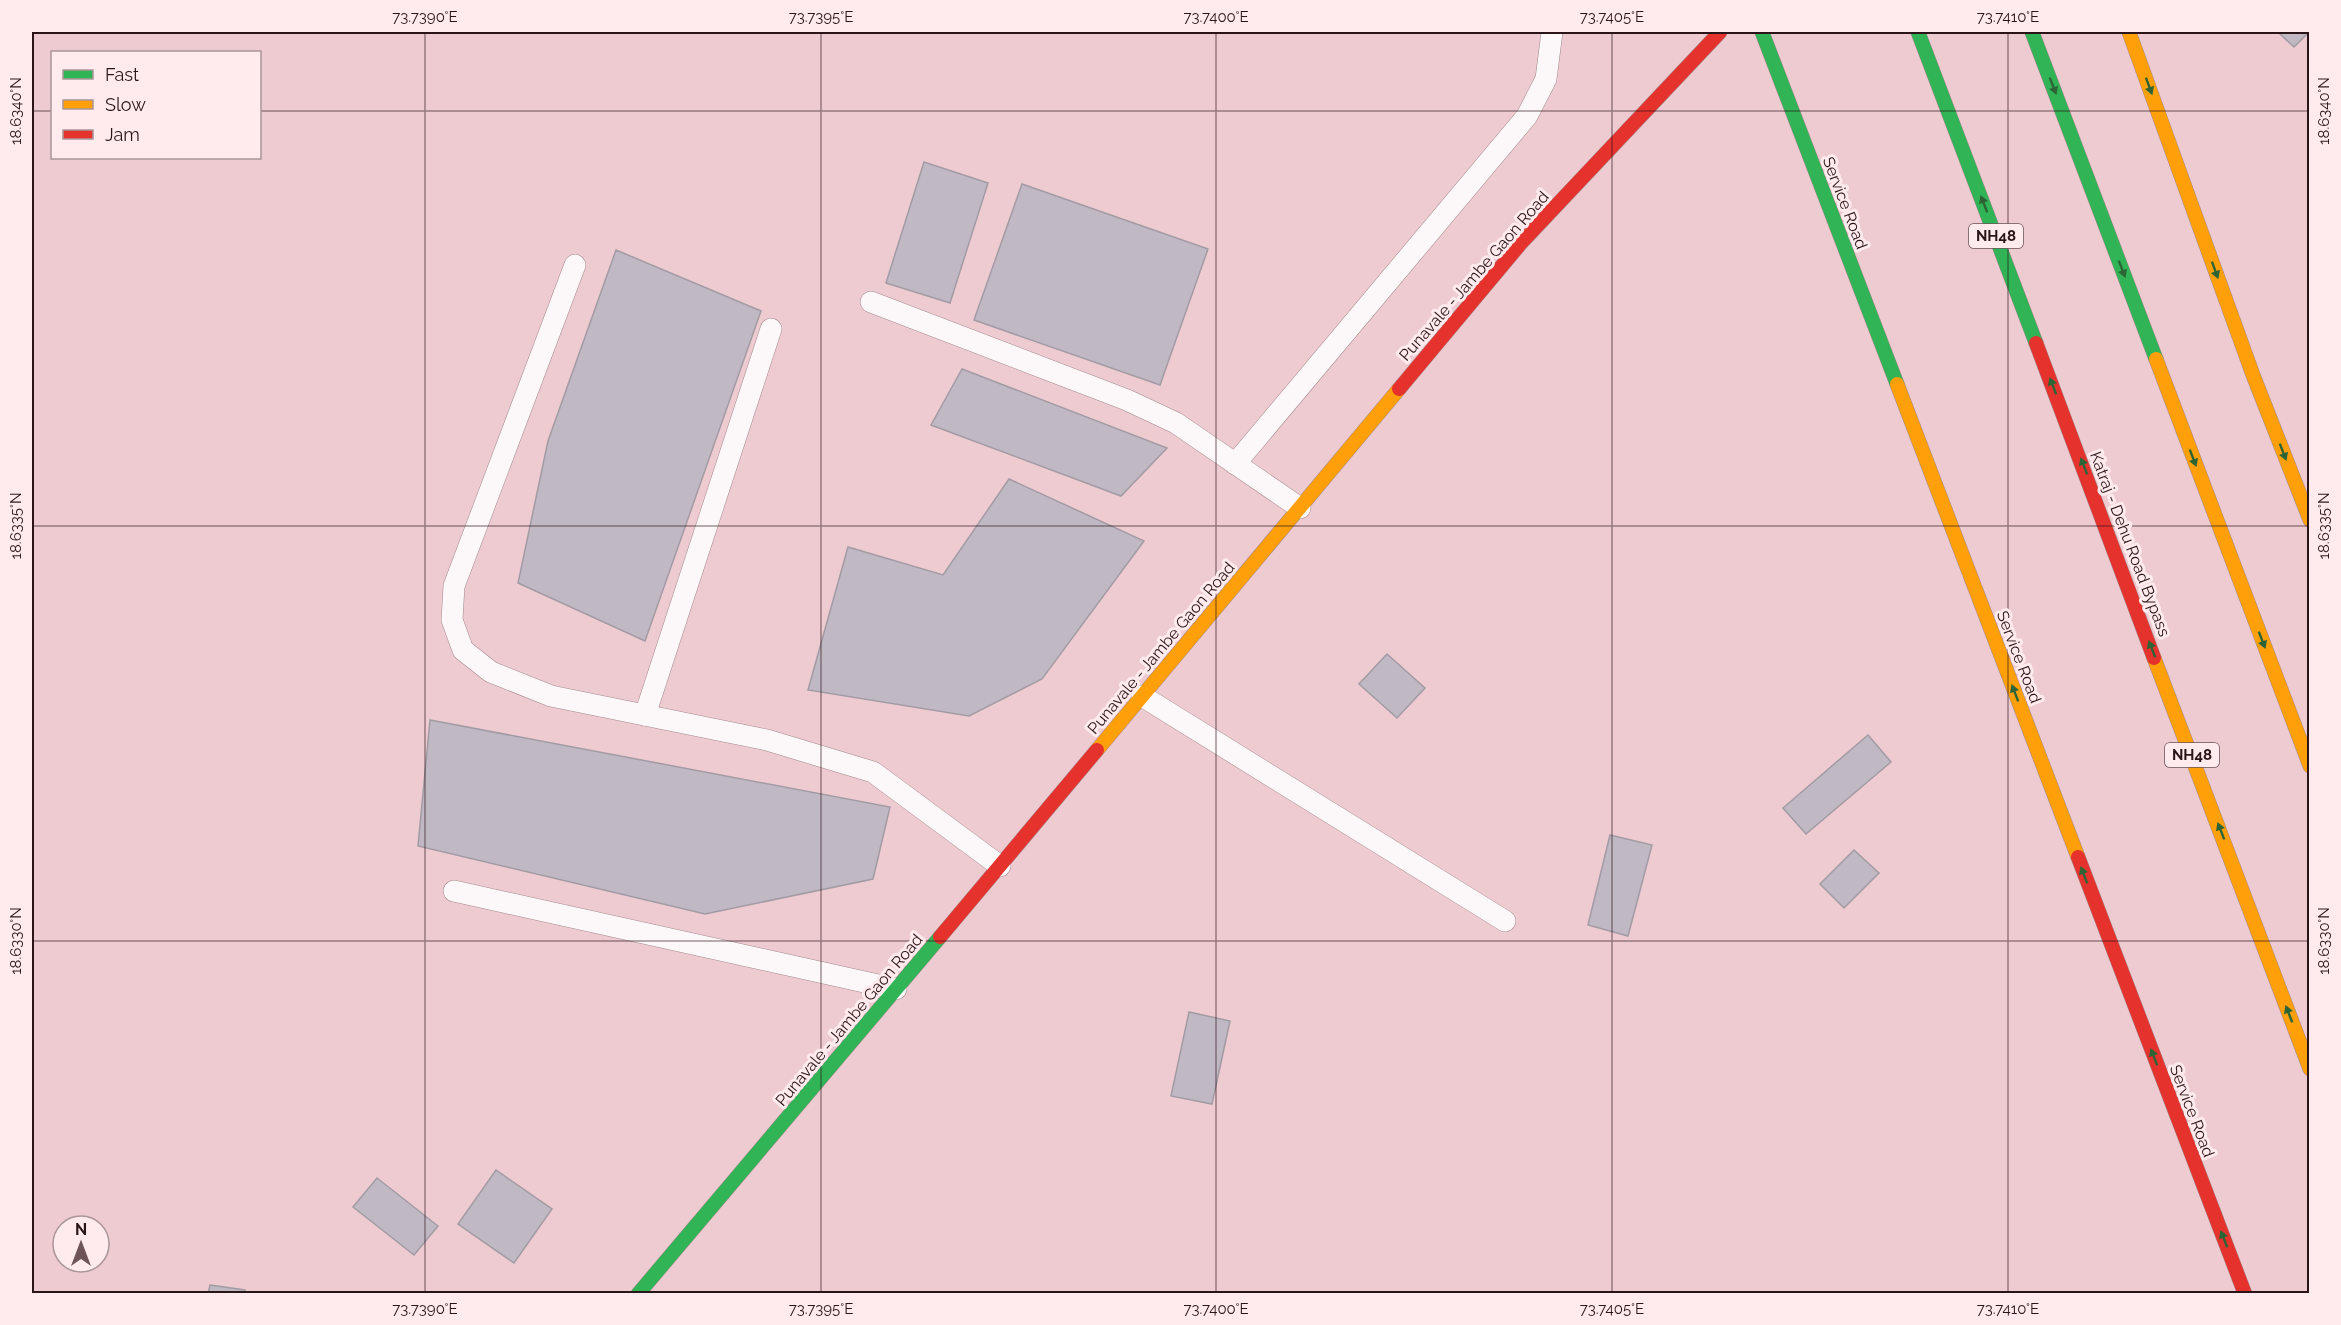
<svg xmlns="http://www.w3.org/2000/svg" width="2341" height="1325" font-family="Raleway,sans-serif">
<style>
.building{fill:#c0b8c3;stroke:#a39ba4;stroke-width:1.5}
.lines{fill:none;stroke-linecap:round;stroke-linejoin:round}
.lane-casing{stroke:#a38a8e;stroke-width:22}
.fast-casing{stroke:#a38a8e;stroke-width:15}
.slow-casing{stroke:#a38a8e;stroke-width:15}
.jam-casing{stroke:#a38a8e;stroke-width:15}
.lane{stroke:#fcf7f8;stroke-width:21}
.fast{stroke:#30b455;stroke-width:14}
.slow{stroke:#ff9f0a;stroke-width:14}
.jam{stroke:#e5322d;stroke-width:14}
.oneway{fill:#2d6436}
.ticks{fill:none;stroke:#2a1418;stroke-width:1.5;stroke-opacity:0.45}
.labels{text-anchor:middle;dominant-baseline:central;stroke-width:6;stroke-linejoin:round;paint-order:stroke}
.shield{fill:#ffebee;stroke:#6a5458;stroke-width:1.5}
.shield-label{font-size:15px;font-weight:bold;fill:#2a1418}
.street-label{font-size:16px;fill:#2a1418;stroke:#ffebee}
.neatline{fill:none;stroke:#2a1418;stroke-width:2}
.ticks-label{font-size:15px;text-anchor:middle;fill:#2a1418}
</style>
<rect width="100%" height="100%" fill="#edcbd1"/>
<g class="building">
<path d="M2278 32H2309L2294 47Z"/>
<path d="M924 162 988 183 950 303 886 283Z"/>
<path d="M1022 184 1208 249 1160 385 974 320Z"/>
<path d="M616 250 761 311 645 641 518 583 548 441Z"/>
<path d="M962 369 1167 448 1121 496 931 425Z"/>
<path d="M1009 479 1144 541 1042 679 969 716 808 690 848 547 943 575Z"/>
<path d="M1387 654 1425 688 1397 718 1359 684Z"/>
<path d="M430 720 890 807 873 879 705 914 418 846Z"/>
<path d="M1868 735 1891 762 1806 834 1783 808Z"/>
<path d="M1610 835 1652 845 1628 936 1588 925Z"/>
<path d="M1854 850 1879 873 1844 908 1820 884Z"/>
<path d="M1189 1012 1230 1021 1212 1104 1171 1096Z"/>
<path d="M496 1170 552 1209 514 1263 458 1224Z"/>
<path d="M377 1178 438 1226 414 1255 353 1207Z"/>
<path d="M210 1285 245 1290V1294H208Z"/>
</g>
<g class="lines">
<defs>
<g id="lane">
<path d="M575 265 454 586 452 620 463 650 491 672 551 696 767 740 873 772 1000 866"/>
<path d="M871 302 1127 400 1176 423 1300 508"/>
<path d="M1235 464 1527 116 1546 79 1552 32"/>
<path d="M1142 696 1505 921"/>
<path d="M645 715 771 329"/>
<path d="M454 891 896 989"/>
</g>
<g id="fast">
<path d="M1762 32 1897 384"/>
<path d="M1918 32 2036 343"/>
<path d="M2032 32 2156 359"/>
<path d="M638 1294 940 937"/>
</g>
<g id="slow">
<path d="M2129 32 2253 375 2310 520"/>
<path d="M2156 359 2310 766"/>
<path d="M1897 384 2078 857"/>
<path d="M2154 658 2310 1069"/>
<path d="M1097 750 1399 389"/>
</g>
<g id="jam">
<path d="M2036 343 2154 658"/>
<path d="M1399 389 1521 243 1720 32"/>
<path d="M2078 857 2245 1294"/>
<path d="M940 937 1097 750"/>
</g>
</defs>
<use href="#lane" class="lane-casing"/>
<use href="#fast" class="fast-casing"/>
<use href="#slow" class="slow-casing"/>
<use href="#jam" class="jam-casing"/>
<use href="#lane" class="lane"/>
<use href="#fast" class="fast"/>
<use href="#slow" class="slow"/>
<use href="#jam" class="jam"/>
</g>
<defs><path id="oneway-solid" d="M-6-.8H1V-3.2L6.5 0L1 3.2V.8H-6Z" transform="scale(1.5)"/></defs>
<g class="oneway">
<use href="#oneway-solid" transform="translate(2053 86) rotate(69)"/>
<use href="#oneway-solid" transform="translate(2149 86) rotate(70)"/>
<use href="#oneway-solid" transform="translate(1984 204) rotate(-111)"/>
<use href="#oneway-solid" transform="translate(2122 269) rotate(69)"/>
<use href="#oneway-solid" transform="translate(2215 270) rotate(70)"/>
<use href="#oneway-solid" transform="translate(2053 386) rotate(-111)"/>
<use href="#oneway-solid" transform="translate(2283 452) rotate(69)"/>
<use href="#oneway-solid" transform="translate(2193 458) rotate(69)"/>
<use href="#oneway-solid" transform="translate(2084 466) rotate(-111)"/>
<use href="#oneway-solid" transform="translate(2262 640) rotate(69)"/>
<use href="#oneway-solid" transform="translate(2152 649) rotate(-111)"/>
<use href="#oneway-solid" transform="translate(2015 693) rotate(-111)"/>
<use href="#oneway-solid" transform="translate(2221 831) rotate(-111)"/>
<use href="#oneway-solid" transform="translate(2084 875) rotate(-111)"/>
<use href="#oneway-solid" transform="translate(2289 1014) rotate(-111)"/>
<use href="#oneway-solid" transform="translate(2154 1057) rotate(-111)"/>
<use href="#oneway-solid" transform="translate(2224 1239) rotate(-111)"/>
</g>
<path class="ticks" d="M425 32V1294M821 32V1294M1216 32V1294M1612 32V1294M2008 32V1294M32 111H52M260 111H2310M32 526H2310M32 941H2310"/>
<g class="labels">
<g class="shield">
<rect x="1969" y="224" width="54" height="24" rx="4.5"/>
<rect x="2165" y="743" width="54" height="24" rx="4.5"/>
</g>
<g class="shield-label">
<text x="1996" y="236">NH48</text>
<text x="2192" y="755">NH48</text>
</g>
<g class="street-label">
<text transform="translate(1845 203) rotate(69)">Service Road</text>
<text transform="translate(1474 276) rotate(-49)">Punavale - Jambe Gaon Road</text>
<text transform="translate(2130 544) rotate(69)">Katraj - Dehu Road Bypass</text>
<text transform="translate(1161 648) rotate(-50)">Punavale - Jambe Gaon Road</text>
<text transform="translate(2019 657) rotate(69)">Service Road</text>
<text transform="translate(849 1020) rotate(-50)">Punavale - Jambe Gaon Road</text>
<text transform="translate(2192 1111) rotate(69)">Service Road</text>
</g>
</g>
<rect width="2341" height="1325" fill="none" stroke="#ffebee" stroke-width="66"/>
<rect x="51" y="51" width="210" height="108" fill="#ffebee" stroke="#aa9598" stroke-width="1.5"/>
<rect x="63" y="70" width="30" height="9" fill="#30b455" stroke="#aa9598" stroke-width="1.5"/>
<text x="105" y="81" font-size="18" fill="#2a1418">Fast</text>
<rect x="63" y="100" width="30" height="9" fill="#ff9f0a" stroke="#aa9598" stroke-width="1.5"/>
<text x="105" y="111" font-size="18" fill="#2a1418">Slow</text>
<rect x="63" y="130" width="30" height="9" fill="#e5322d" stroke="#aa9598" stroke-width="1.5"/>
<text x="105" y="141" font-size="18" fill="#2a1418">Jam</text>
<g transform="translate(81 1244)"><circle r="28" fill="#ffebee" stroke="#aa9598" stroke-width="1.5"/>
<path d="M0-4.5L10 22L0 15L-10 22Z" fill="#6e5459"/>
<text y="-9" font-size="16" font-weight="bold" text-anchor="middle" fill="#2a1418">N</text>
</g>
<rect x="33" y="33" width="2275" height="1259" class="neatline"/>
<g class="ticks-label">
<text x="425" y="22">73.7390°E</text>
<text x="821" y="22">73.7395°E</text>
<text x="1216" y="22">73.7400°E</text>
<text x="1612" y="22">73.7405°E</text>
<text x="2008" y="22">73.7410°E</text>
<text transform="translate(16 111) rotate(-90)" y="5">18.6340°N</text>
<text transform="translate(2324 111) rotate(-90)" y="5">18.6340°N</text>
<text transform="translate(16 526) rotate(-90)" y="5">18.6335°N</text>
<text transform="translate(2324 526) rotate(-90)" y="5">18.6335°N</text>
<text transform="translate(16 941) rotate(-90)" y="5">18.6330°N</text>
<text transform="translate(2324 941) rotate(-90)" y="5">18.6330°N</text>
<text x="425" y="1314">73.7390°E</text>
<text x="821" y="1314">73.7395°E</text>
<text x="1216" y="1314">73.7400°E</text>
<text x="1612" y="1314">73.7405°E</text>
<text x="2008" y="1314">73.7410°E</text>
</g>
</svg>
